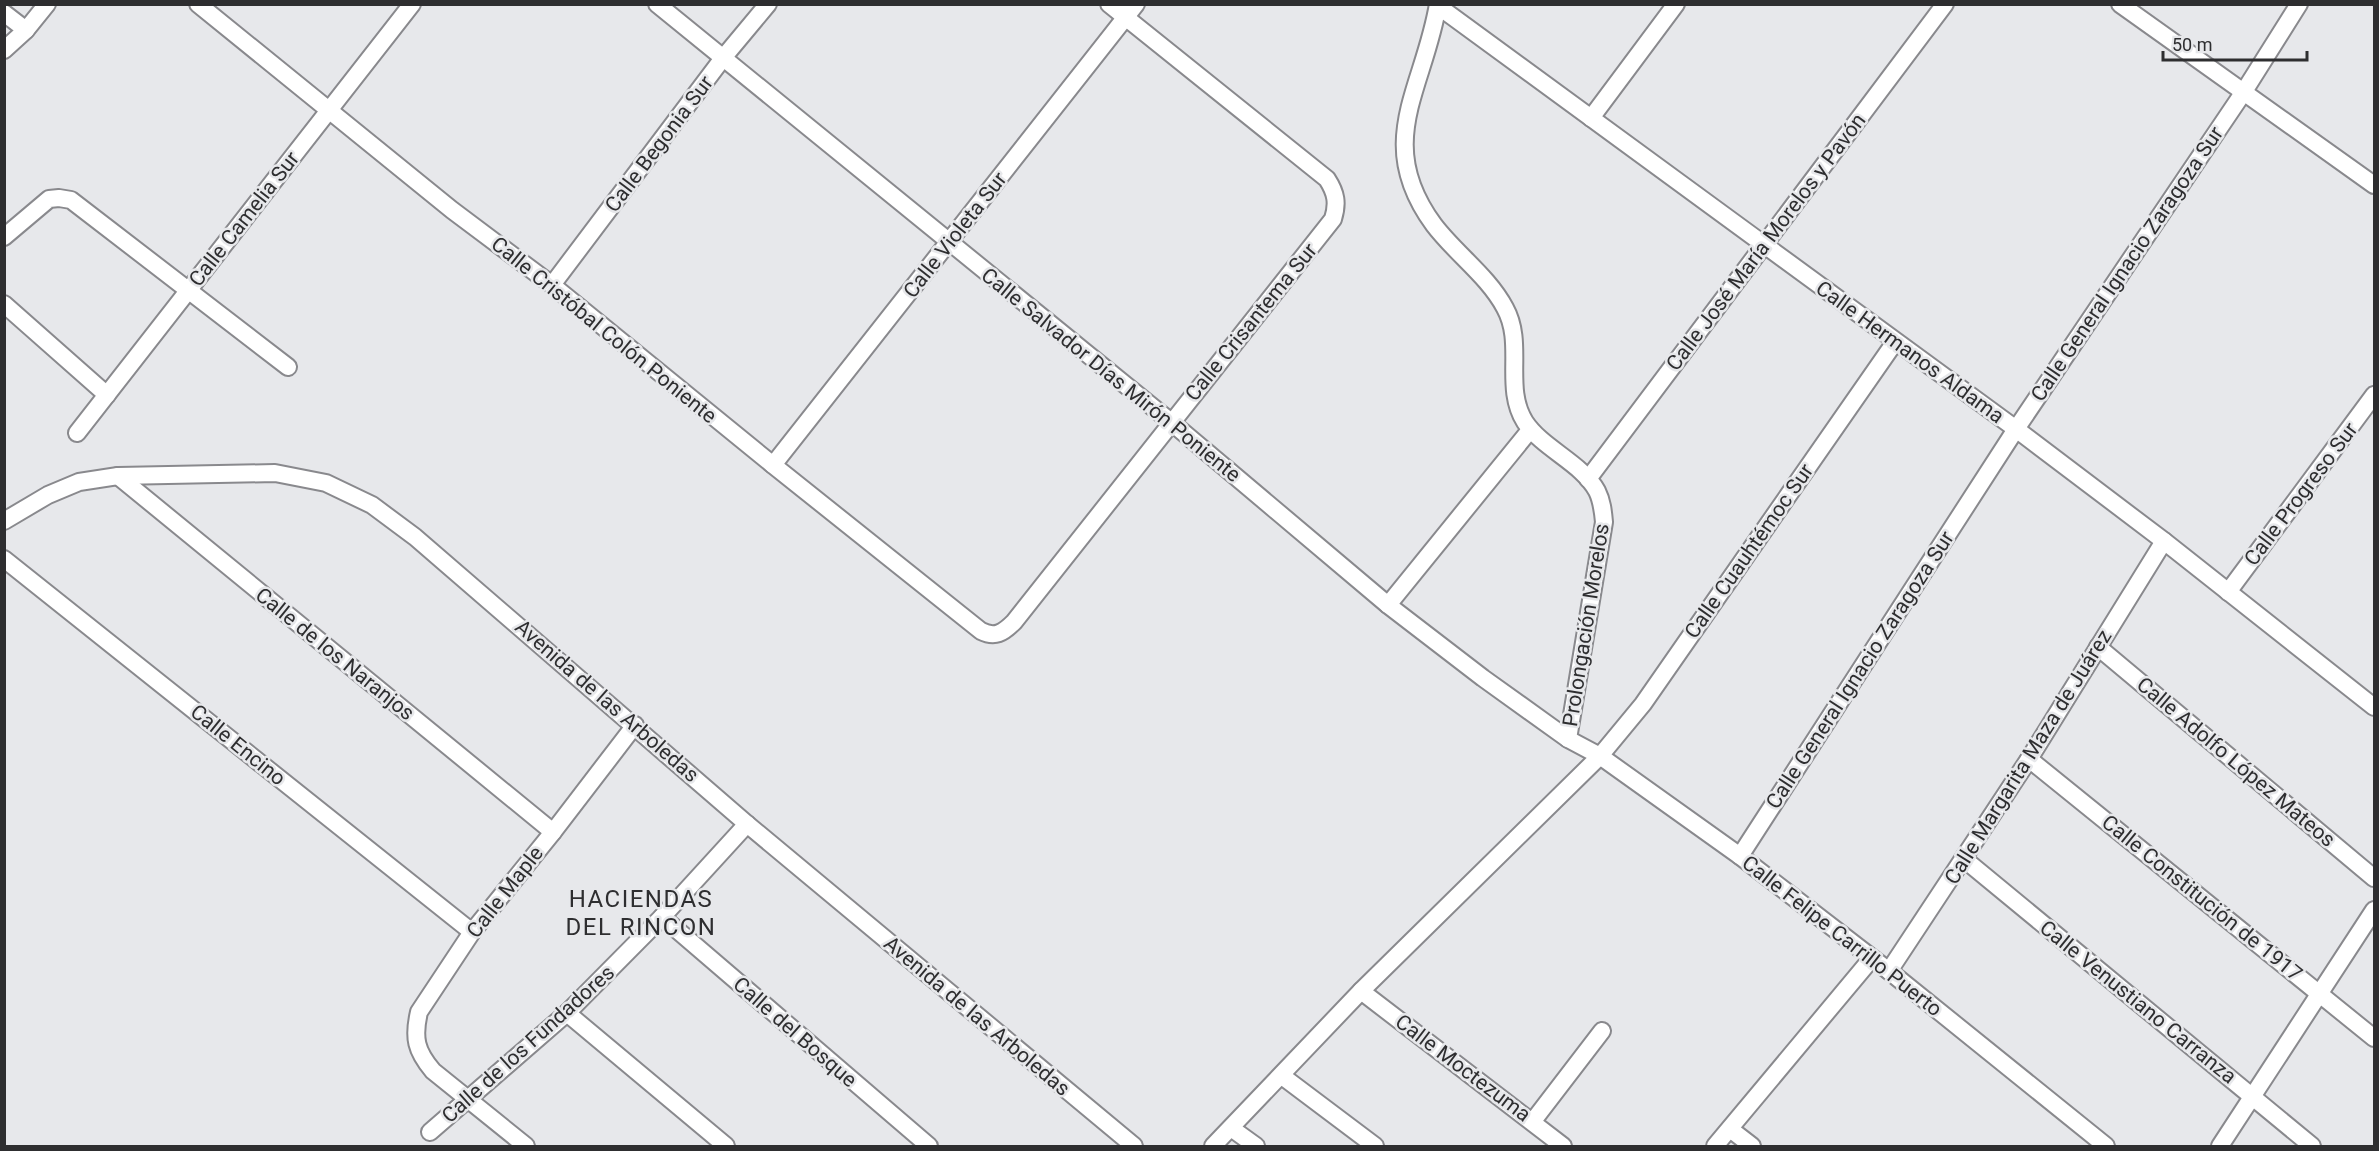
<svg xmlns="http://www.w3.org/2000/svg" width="2379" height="1151" font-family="Roboto,sans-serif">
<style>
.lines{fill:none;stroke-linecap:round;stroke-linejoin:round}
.street-casing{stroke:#89898d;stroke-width:20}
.street{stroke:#fff;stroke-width:16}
.labels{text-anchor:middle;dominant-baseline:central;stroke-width:5;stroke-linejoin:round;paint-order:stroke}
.street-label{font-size:21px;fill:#2e2e30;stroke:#e7e8eb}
.quarter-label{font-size:24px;letter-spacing:1.5px;fill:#2e2e30;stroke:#e7e8eb}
</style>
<rect width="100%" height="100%" fill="#e7e8eb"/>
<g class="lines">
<defs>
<g id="street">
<path d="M198 4 452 210 552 285 773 465 981 631C995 638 1003 633 1014 622L1333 219C1338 203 1336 193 1327 179L1109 4"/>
<path d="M657 4 1171 422 1388 605 1483 678 1568 739 1600 756 1740 856 1889 971 2106 1146"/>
<path d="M1438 4C1424 89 1373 142 1434 225 1456 254 1488 276 1505 308 1525 344 1503 387 1525 422 1543 449 1582 463 1597 491 1602 501 1603 511 1604 522L1568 739"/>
<path d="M2120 4 2374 185"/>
<path d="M1438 6 2016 429 2164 541 2374 707"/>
<path d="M4 13 26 30"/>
<path d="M4 50 26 30 47 4"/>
<path d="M1591 118 1676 4"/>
<path d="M4 237 49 199 59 198 71 200 288 367"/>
<path d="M552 285 723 58 768 4"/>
<path d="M4 304 107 395"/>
<path d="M77 433 412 4"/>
<path d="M773 465 1136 4"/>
<path d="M118 476 553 832"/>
<path d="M1588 479 1945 4"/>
<path d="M4 521 48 495 79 482 118 476 275 473 326 483 372 505 415 537 747 824 1134 1146"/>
<path d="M4 559 472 932"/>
<path d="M2228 592 2374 395"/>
<path d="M1388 605 1530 430"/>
<path d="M2098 647 2374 878"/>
<path d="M2029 759 2374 1038"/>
<path d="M1740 856 2016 429 2243 93 2299 4"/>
<path d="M1964 859 2312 1146"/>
<path d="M662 917 929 1146"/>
<path d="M1889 971 2029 759 2164 541"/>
<path d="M1361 991 1563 1146"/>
<path d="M567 1013 726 1146"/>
<path d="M1282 1076 1375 1146"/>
<path d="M1533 1121 1602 1031"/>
<path d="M1231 1128 1256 1146"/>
<path d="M1730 1129 1752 1146"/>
<path d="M430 1132 567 1013 662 917 747 824"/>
<path d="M526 1146 433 1071C416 1051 413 1038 419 1012L472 932 553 832 635 725"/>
<path d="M1213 1146 1361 991 1600 756 1643 704 1895 342"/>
<path d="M1715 1146 1872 958"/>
<path d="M2220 1146 2374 910"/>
</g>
</defs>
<use href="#street" class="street-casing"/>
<use href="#street" class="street"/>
</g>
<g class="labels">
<g class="street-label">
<text transform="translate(659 144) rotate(-53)">Calle Begonia Sur</text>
<text transform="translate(244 219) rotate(-52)">Calle Camelia Sur</text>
<text transform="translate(955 235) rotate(-52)">Calle Violeta Sur</text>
<text transform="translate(1766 242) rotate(-53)">Calle José María Morelos y Pavón</text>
<text transform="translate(2127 264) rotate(-56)">Calle General Ignacio Zaragoza Sur</text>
<text transform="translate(1251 322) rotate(-51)">Calle Crisantema Sur</text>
<text transform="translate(604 330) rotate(39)">Calle Cristóbal Colón Poniente</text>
<text transform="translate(1910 352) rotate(36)">Calle Hermanos Aldama</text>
<text transform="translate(1111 375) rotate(39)">Calle Salvador Días Mirón Poniente</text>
<text transform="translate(2301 494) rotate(-53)">Calle Progreso Sur</text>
<text transform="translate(1749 551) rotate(-55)">Calle Cuauhtémoc Sur</text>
<text transform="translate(1586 625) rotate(-81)">Prolongación Morelos</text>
<text transform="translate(335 654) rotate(39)">Calle de los Naranjos</text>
<text transform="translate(1860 670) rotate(-57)">Calle General Ignacio Zaragoza Sur</text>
<text transform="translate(607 701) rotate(41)">Avenida de las Arboledas</text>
<text transform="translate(238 745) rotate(39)">Calle Encino</text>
<text transform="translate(2028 757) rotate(-58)">Calle Margarita Maza de Juárez</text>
<text transform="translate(2236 762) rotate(40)">Calle Adolfo López Mateos</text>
<text transform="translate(505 892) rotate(-52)">Calle Maple</text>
<text transform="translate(2202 898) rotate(39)">Calle Constitución de 1917</text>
<text transform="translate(1842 936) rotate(38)">Calle Felipe Carrillo Puerto</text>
<text transform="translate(2138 1002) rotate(39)">Calle Venustiano Carranza</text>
<text transform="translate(977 1016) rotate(40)">Avenida de las Arboledas</text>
<text transform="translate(795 1032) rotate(41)">Calle del Bosque</text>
<text transform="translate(528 1044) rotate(-42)">Calle de los Fundadores</text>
<text transform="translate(1463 1068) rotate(37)">Calle Moctezuma</text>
</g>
<g class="quarter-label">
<text x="641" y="899">HACIENDAS<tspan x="641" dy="28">DEL RINCON</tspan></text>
</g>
</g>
<rect width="2379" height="1151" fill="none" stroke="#2e2e30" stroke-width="12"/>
<path d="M2163 51v9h144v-9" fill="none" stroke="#2e2e30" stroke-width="3"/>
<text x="2172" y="51" font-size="18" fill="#2e2e30" stroke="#e7e8eb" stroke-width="4.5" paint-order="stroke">50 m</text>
</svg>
